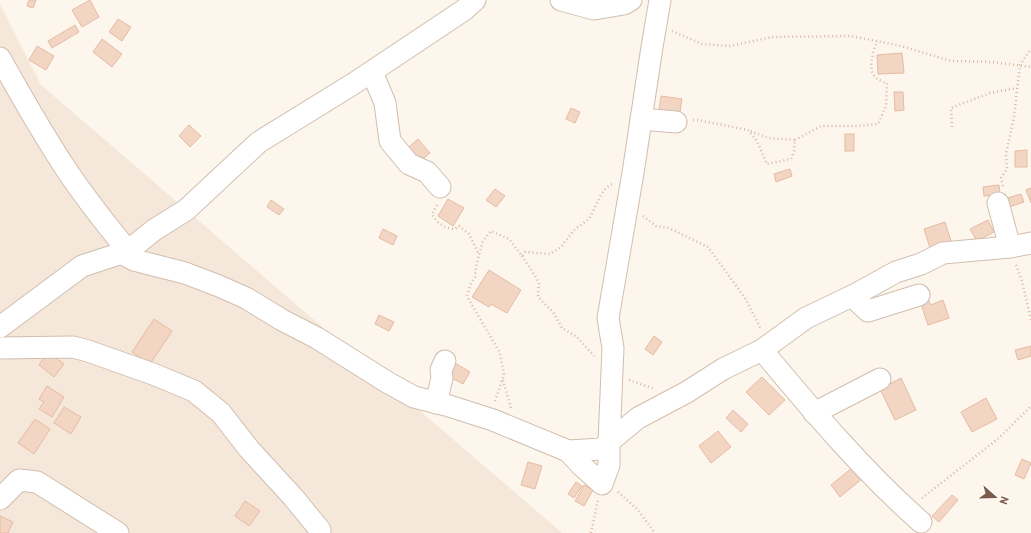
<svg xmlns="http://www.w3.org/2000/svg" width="1031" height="533" font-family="'PT Sans',sans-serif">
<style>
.residential{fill:#f5e8da}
.building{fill:#f3d5c3;stroke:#e6bba3}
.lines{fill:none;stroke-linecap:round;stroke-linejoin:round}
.minor-casing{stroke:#d1beb0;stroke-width:23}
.path{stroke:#d9b8a5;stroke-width:2.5;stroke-dasharray:1 3;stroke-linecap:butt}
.minor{stroke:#fff;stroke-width:21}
</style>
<rect width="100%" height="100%" fill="#fdf6ec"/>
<path class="residential" d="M0 4 41 85 562 533H0Z"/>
<g class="building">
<path d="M29 0H36L33 8 27 6Z"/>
<path d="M90 0 99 17 82 27 72 10Z"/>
<path d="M118 19 131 27 122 41 109 32Z"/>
<path d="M75 25 79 32 52 48 48 41Z"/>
<path d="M102 39 122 54 112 67 93 52Z"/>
<path d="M37 46 54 56 46 70 29 60Z"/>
<path d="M902 53 904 73 878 74 877 55Z"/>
<path d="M894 92H903L904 110 895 111Z"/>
<path d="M661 96 682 99 679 118 658 116Z"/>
<path d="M571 108 580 112 575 123 566 119Z"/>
<path d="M189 125 201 136 190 147 179 136Z"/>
<rect x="845" y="134" width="9" height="17"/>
<path d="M418 139 430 153 419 162 408 148Z"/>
<path d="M1027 150V167H1015V151Z"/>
<path d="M790 169 792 176 776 182 774 174Z"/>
<path d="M999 185 1000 194 984 196 983 187Z"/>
<path d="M1031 188V203L1026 190Z"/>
<path d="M495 189 505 196 496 207 486 200Z"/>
<path d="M1021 194 1024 202 1006 208 1004 199Z"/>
<path d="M448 199 464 208 453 226 438 216Z"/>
<path d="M271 200 284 209 279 215 267 207Z"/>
<path d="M988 220 994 232 977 241 970 229Z"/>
<path d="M945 222 951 241 930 248 924 229Z"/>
<path d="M383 229 397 236 393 245 379 238Z"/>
<path d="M489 270 521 290 507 313 491 304 489 307 472 297Z"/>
<path d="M943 300 949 318 928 325 921 304 929 301 931 305Z"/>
<path d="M379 315 394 322 389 331 375 324Z"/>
<path d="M154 319 172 331 150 364 132 352Z"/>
<path d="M654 336 662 342 653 355 645 349Z"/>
<path d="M1031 346V356L1018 360 1015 350Z"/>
<path d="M48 352 64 364 54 377 39 365Z"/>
<path d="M453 362 470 372 463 384 446 375Z"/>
<path d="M762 377 785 400 769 415 746 392Z"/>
<path d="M901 378 916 410 895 420 880 389Z"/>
<path d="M47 386 64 397 52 417 39 409 44 402 39 399Z"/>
<path d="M986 398 997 419 972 432 961 412Z"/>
<path d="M64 407 81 417 71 434 54 423Z"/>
<path d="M733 410 748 424 741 432 726 418Z"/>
<path d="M35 419 50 429 34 454 18 443Z"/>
<path d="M718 431 731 447 711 463 699 446Z"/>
<path d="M1022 459 1031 463 1024 479 1015 475Z"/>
<path d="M528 462 542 466 535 489 521 485Z"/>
<path d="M853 467 863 478 840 497 831 485Z"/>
<path d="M576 482 582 486 574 498 568 494Z"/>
<path d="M584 485 593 490 584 506 575 501Z"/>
<path d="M952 495 958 500 939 522 932 516Z"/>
<path d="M245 501 260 511 249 526 235 516Z"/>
<path d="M0 516 13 522 8 533H0Z"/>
</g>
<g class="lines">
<defs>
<g id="minor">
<path d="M561 0 594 9 624 4 631 0"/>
<path d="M0 58C20 94 40 129 62 163 82 194 105 223 128 251"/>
<path d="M372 72 385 103 390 141 409 164 427 172 440 187"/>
<path d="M641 119 676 122"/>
<path d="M998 203 1010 247"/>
<path d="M121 253 134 260 185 273 219 286 246 298 282 320 317 338 387 382 414 397 446 405 493 420 568 451 602 449 609 442 613 348 608 318 633 173 652 47 660 0"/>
<path d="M852 296 868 311 919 295"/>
<path d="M0 327 82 266 128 251 154 230 186 210 259 142 353 84 464 10 475 0"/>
<path d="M0 348 73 347 88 351 153 374 194 391 221 413 249 449 293 497 320 530V533"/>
<path d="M762 350C812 410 862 470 921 522"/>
<path d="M436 403 442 378 441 370 445 361"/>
<path d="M814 413 880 379"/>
<path d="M568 451 582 466 602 484 609 465V442L638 418 687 392 723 369 762 350 806 318 856 294 896 272 921 264 943 253 1010 247 1031 243"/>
<path d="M0 499 19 480 37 482 118 533"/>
</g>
</defs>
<use href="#minor" class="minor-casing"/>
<g class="path">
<path d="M672 31 702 44 730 46 772 37 851 36 901 46 951 61 992 62 1031 67"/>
<path d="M693 120H698L748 130 757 141 767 164 791 159 794 151 795 140 768 138 748 130"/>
<path d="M952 127 951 108 990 93 1017 88"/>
<path d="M795 140 821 126H859L878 124 886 106 887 83C883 82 879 80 876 78 867 69 873 52 877 41"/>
<path d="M1003 186 1001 178 1007 169 1006 154 1014 117 1020 65 1031 49"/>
<path d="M437 205 432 214C435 222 446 229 455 229L459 226 469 234 479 255"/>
<path d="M643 216 656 226 669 228 708 247 745 298 761 329"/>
<path d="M522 256 534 274 539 283 538 297 553 312 562 328 577 337 594 356"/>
<path d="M1016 265 1022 281 1031 320"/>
<path d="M503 380 511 408"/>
<path d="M629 380 655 389"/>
<path d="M495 401 504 375 500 353 472 305 467 296 471 283 475 277 476 266 483 241 491 231 509 239 522 256 525 252 550 254 561 247 574 230 589 219 601 195 606 188 612 184"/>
<path d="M618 492 637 509 655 533"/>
<path d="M922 498 999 438 1031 406"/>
<path d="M591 533 598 500"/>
</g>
<use href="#minor" class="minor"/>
</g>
<g transform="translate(995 497) rotate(110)" stroke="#fffaf3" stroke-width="3" paint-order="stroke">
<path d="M0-3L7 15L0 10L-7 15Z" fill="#7a5c4d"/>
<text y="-6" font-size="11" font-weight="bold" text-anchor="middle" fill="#7a5c4d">N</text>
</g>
</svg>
